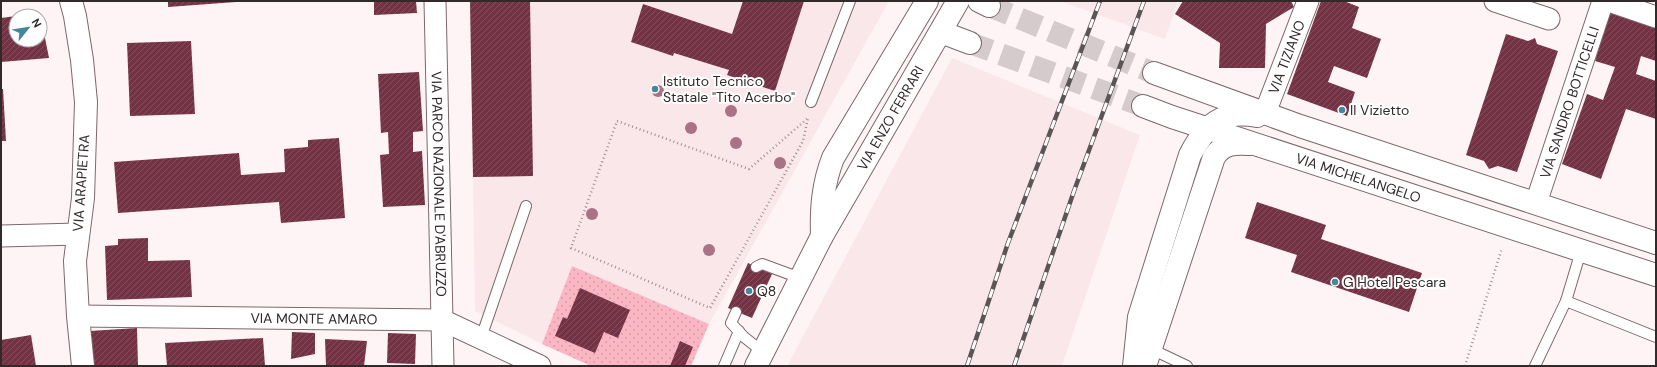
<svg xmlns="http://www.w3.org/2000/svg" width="1657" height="367" font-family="'DM Sans',sans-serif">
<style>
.built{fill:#fae7ea}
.park{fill:url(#park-dots)}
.building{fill:url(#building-hatch)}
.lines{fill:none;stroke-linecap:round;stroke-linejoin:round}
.secondary-tunnel{stroke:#d5cbcd;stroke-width:22;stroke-dasharray:22 11;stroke-linecap:butt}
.lane-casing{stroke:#7c686b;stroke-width:12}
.street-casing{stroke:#7c686b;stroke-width:23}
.secondary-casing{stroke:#7c686b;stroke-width:24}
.path{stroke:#9a9192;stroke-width:2.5;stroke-dasharray:1 3;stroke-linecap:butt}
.lane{stroke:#fff;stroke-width:10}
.street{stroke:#fff;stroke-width:21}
.secondary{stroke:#fff;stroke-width:22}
.rail-casing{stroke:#5d5456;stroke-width:4.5}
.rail{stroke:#fff;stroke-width:3;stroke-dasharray:9;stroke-linecap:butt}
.tree{fill:#a97286}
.poi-dot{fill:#47879a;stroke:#fff;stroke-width:1.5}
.labels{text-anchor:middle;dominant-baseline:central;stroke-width:4;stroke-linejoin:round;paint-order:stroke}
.street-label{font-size:14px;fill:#31292a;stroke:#fff}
.poi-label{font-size:14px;fill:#31292a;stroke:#fff;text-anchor:start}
</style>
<defs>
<pattern id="park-dots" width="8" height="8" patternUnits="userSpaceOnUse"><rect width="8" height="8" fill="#fbb6c3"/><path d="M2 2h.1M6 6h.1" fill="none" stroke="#d89ca8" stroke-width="1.8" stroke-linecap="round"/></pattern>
<pattern id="building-hatch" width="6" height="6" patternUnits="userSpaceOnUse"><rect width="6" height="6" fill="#743344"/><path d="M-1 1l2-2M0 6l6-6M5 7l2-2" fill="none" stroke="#834f5d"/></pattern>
</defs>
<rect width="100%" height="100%" fill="#fef4f6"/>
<g class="built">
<path d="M470 1H889L709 324 572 266 542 344 475 311Z"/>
<path d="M1060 1H1178L1165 39Z"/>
<path d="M952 58 1140 135 1062 366H787Z"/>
</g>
<path class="park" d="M572 266 709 324 691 366H591L542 344Z"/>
<g class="building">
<path d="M168 1H236V2L168 7Z"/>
<path d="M374 1H416L417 13 374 15Z"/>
<path d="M470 1H530L533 176 473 177Z"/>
<path d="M743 1H804L775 91 727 75 729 70 674 53 673 56 631 42 643 4 732 34Z"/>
<path d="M1183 1H1291L1294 7 1266 24 1265 68H1219L1220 43 1175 14Z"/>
<path d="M1321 1H1344L1359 7 1352 28 1381 39 1367 78 1334 66 1328 82 1355 92 1347 116 1287 94Z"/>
<path d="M1611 8 1656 23V61L1641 56 1636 74 1656 81V119L1626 109 1601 179 1562 164 1587 94 1603 100 1615 67 1595 61Z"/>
<path d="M16 16V40H40L41 18 49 58 1 62V18Z"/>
<path d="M1506 34 1528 41 1535 38 1537 44 1558 51 1517 172 1498 166 1489 169 1484 161 1466 155Z"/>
<path d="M191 41 195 114 130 116 127 43Z"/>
<path d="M419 72 423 131 413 132V152L422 151 425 205 383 207 380 155 389 154 388 132 381 133 378 74Z"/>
<path d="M1 89H3L6 141H1Z"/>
<path d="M339 138 345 218 281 223 279 202 118 213 114 162 239 153 241 175 285 172 284 149 308 147V140Z"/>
<path d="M1257 202 1326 225 1321 239 1422 273 1409 312 1291 272 1297 255 1245 238Z"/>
<path d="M148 238V261L190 260 192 297 107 300 105 246 118 245V239Z"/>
<path d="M748 263 772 274 752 318 728 308Z"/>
<path d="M580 288 630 310 618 338 604 332 595 353 555 336 563 317 567 319Z"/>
<path d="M137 328 138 366H92L90 331Z"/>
<path d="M292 332 315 333V354L291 359Z"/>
<path d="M388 333 416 334 415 364 387 363Z"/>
<path d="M31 335 36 366H1V340Z"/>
<path d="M263 338 265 366H167L165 343Z"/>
<path d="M325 339 367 341 364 366H326Z"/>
<path d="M680 341 693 347 685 366H670Z"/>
</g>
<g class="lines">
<g class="secondary-tunnel">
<path d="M989 6 1154 73"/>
<path d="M970 43 1143 106"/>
</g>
<defs>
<g id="lane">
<path d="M811 102 850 1"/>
<path d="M756 267 762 264 800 278"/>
<path d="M1566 301 1656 337"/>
<path d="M736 312 731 323 744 337 763 352"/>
<path d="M481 338 526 206"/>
<path d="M1149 348 1187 366"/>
<path d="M724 366 739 331"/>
<path d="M1535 366 1566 301 1581 251"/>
</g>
<g id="street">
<path id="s1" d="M435 1 443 366"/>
<path d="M1495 1 1549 19"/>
<path d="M1609 1 1656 17"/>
<path id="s2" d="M1265 113 1308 1"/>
<path id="s3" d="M1536 203 1603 1"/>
<path d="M1 236 78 234"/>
<path id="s4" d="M78 316 442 320 540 366"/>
</g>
<g id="secondary">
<path d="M71 1 75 16 82 60 86 102 83 198 75 261 78 316 83 366"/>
<path d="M979 1 989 6"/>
<path d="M941 32 970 43"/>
<path d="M1154 73 1300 126 1656 243"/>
<path id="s5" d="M1143 106 1172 117 1656 275"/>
<path d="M822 236C821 208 823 184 833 158L927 1"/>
<path id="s6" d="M756 366 822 236 958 1"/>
<path d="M1134 366 1139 317 1190 155C1205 126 1222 109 1257 116"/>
<path d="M1145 366 1214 157C1223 143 1235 143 1250 144"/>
</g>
</defs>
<use href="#lane" class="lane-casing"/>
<use href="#street" class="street-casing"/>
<use href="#secondary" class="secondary-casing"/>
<g class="path">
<path d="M807 119 749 169 617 121 571 248 710 308 803 141 808 118"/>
<path d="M1465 366 1502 248"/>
</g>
<use href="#lane" class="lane"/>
<use href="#street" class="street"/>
<use href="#secondary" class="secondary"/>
<defs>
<g id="rail">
<path d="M967 366 1008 243 1100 1"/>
<path d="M1014 366 1074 191 1144 1"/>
</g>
</defs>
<use href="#rail" class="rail-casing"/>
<use href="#rail" class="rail"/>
</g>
<g class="tree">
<circle cx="658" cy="91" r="6"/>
<circle cx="731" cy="111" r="6"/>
<circle cx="691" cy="128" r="6"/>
<circle cx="736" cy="143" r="6"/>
<circle cx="780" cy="163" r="6"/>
<circle cx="592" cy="214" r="6"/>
<circle cx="709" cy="250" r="6"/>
</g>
<g class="poi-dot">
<circle cx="655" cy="89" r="4"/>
<circle cx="1342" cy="110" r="4"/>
<circle cx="1335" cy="282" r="4"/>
<circle cx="749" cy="291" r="4"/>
</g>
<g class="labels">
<g class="street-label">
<text stroke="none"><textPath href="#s2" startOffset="60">VIA TIZIANO</textPath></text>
<text stroke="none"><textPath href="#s3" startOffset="106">VIA SANDRO BOTTICELLI</textPath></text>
<text stroke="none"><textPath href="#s6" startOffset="282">VIA ENZO FERRARI</textPath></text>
<text stroke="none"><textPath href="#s5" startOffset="227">VIA MICHELANGELO</textPath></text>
<text transform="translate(81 183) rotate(-86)">VIA ARAPIETRA</text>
<text stroke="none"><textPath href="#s1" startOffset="183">VIA PARCO NAZIONALE D'ABRUZZO</textPath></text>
<text stroke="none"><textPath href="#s4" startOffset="236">VIA MONTE AMARO</textPath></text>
</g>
<g class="poi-label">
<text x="663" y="81">Istituto Tecnico<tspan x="663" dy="16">Statale "Tito Acerbo"</tspan></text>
<text x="1350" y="110">Il Vizietto</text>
<text x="1343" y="282">G Hotel Pescara</text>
<text x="757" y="291">Q8</text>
</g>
</g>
<rect width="1657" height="367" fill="none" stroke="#31292a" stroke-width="4"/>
<g transform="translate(28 28) rotate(60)"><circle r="19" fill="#ffffff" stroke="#ada9aa"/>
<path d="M0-3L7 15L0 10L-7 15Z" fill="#47879a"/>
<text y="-6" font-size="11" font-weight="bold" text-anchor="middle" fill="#31292a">N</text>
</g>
</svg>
